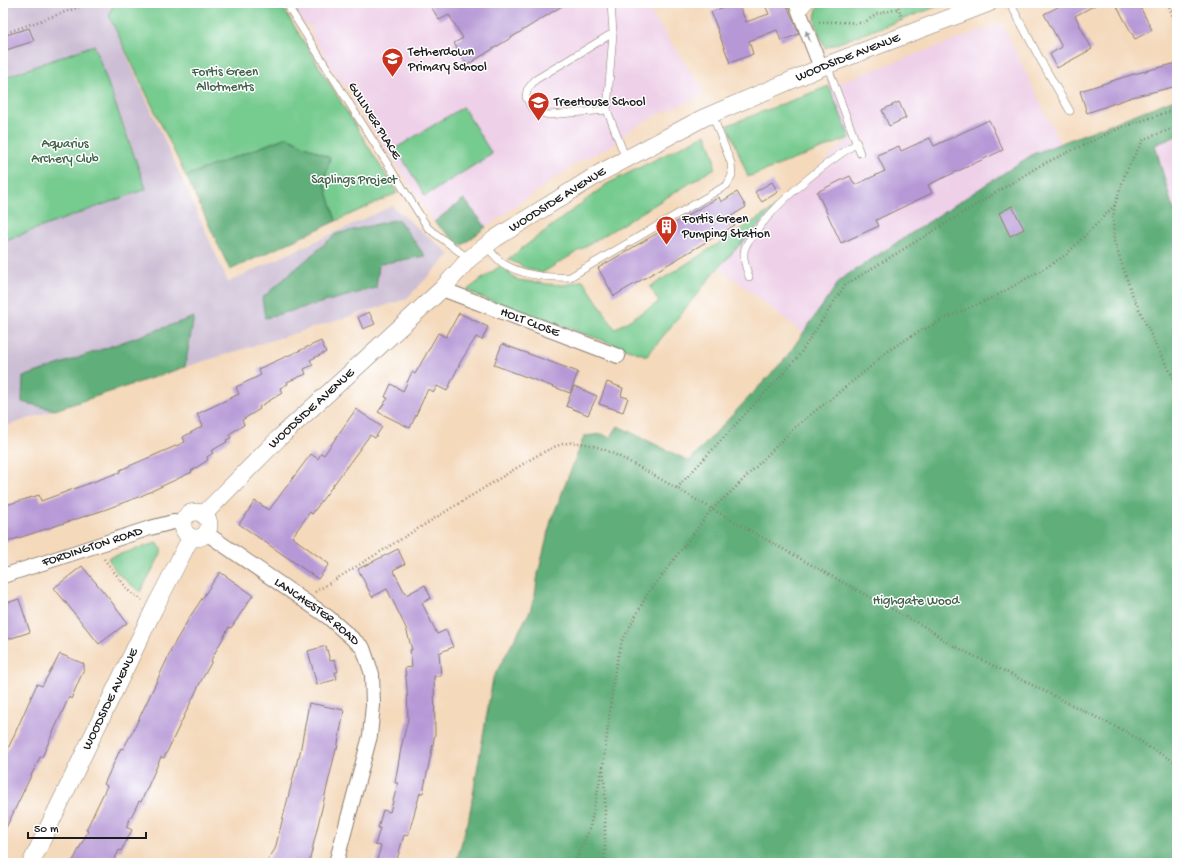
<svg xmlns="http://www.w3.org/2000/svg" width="1180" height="866" font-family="'Gochi Hand',sans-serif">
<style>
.built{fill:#eed0e8}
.industrial{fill:#ccbed4}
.green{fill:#76cb8f;stroke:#497456}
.forest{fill:#60af7a;stroke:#3e664b}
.building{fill:#b698d6}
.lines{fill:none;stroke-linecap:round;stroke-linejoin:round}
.service-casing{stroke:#887a6c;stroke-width:8}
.minor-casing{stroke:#887a6c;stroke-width:16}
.tertiary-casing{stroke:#887a6c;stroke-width:18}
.path{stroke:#887a6c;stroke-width:2.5;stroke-dasharray:1 3;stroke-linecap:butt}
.service{stroke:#fff;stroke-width:7}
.minor{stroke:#fff;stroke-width:14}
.tertiary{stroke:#fff;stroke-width:17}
.oneway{fill:#999}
.labels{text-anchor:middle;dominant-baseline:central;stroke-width:3;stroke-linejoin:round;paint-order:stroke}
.poi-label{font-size:13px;fill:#1c1c1c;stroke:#fff;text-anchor:start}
.street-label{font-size:13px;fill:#1c1c1c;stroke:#fff}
.park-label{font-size:13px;fill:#40624a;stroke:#fff}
</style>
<rect width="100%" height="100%" fill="#fff"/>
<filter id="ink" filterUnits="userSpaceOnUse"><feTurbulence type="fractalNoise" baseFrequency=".025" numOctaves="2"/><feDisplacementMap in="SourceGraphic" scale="8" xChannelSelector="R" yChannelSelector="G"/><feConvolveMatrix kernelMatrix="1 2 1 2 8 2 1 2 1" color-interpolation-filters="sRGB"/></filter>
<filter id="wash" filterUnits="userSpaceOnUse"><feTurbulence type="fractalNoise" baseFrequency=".012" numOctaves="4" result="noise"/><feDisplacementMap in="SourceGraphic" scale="16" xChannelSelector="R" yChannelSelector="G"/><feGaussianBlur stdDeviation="0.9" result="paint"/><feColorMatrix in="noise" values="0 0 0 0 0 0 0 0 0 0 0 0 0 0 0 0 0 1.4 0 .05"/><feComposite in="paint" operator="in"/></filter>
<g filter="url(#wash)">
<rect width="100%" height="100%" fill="#f4d9bb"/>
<g class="built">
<path d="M291 3H644L702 88V96L659 114 630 130 610 147 579 161 486 227 464 199 434 222 387 150 353 101 354 97 358 94 352 84 347 85 342 84 311 33 312 28 303 23Z"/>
<path d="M1002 23 1060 143 1033 154 841 279 803 333 719 267 776 207 850 138 829 86Z"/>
<path d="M1177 136V217L1171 202 1155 145Z"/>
</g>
<path class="industrial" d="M11 3H114L109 16 228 282 392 206 426 235 450 254 406 299 185 367 3 427V6Z"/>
<g class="green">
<path d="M114 3 135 5 140 3H280L397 193 336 221 324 181 330 158 287 137 186 176 109 16Z"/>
<path d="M821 3H947L825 48C819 32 809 18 821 3Z"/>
<path d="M94 45 146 189 3 241V78Z"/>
<path d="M829 86 850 138 748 177 728 125Z"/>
<path d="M463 107 492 154 425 196 396 148Z"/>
<path d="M706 134 714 156 715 168 542 273 526 268 508 259 607 184Z"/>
<path d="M776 207 719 267 647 356 478 296 467 290 500 266 518 280 547 284 565 285 583 280 615 329 659 302 650 287Z"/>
<path d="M156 543C161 546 162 549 161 554L140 592 117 573 108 558Z"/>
</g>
<g class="forest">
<path d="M1177 98V136L1155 145 1171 202 1177 217V863H456L466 827 468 823 493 678 530 611 535 595 538 574 551 521 584 436 602 434 610 438 618 426 689 461 785 359 841 279 1033 154Z"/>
<path d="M287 137 330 158 324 181 336 221 230 270 186 176Z"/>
<path d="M464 199 486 227 461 246 434 222Z"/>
<path d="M398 219 425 256 379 264 376 288 265 318 262 298 336 234Z"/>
<path d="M194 317 185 367 55 410 22 402 23 377Z"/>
</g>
<g id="blocks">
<g class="building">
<path d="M429 3H567L467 65 454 43 463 38 449 15 439 20Z"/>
<path d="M734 3H738L746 22 769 14 764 3H786L799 34 781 41 777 30 749 41 753 54 730 63 711 12Z"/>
<path d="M1066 3H1099L1075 16 1092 49 1057 68 1050 54 1062 47 1044 14Z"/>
<path d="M1115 3H1138L1152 30 1135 39Z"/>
<path d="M29 28 34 41 3 51V36Z"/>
<path d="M1177 63V86L1132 97 1087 113 1080 91 1134 74Z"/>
<path d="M899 102 906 118 889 126 882 110Z"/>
<path d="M989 120 1003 150 928 185 932 193 876 220 879 226 841 243 817 192 850 176 855 185 885 171 877 155 899 146 901 151 930 138 934 146Z"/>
<path d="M772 182 778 192 762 202 755 192Z"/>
<path d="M737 192 746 207 730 217 735 225 614 296 598 268 719 197 721 202Z"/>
<path d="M1012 206 1024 229 1010 236 999 213Z"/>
<path d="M369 312 375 324 363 329 358 317Z"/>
<path d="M459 313 488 327 482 340 476 337 461 361 447 391 437 386 434 392 428 389 410 428 378 412 388 398 385 397 391 384 403 391 412 372 415 374 438 333 446 337Z"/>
<path d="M321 341 326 352 310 360 313 365 304 369 306 374 287 382 288 384 280 388 282 393 259 407 260 409 242 420 244 425 229 434 231 438 226 440 227 442 211 451 213 453 207 457 208 460 191 471 192 472 141 496 104 510 3 543V506L39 495 41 501 120 472V470L185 442 183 437 203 426 197 414 239 394 236 387 261 375 258 369Z"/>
<path d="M502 344 578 372 570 393 494 365Z"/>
<path d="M607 382 623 388 621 396 628 398 623 412 599 404Z"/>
<path d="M574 386 597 396 588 415 566 406Z"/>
<path d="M356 409 382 427 375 438 370 435 312 514 310 512 292 537 329 564 318 579 239 524 255 501 269 510 311 454 318 459 321 453 324 455Z"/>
<path d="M398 549 405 564 393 570 406 595 425 585 431 598 422 603 437 634 446 630 453 647 439 653 441 676H434L435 734 423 793H420L408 836 404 835 396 863H376L381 846 375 845 380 828H378L383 810 390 812 398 783H395L401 748 408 719 407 689 405 668 412 667 410 650H412L406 628 387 589 372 597 358 569Z"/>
<path d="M82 566 111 601 127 623 99 644 54 588Z"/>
<path d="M220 572 253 595 231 628 229 627 211 660 212 661 201 681 164 758 161 757 141 802 139 801 126 827 132 830 121 851 119 850 113 863H72L88 831 86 830 107 786 104 784 121 748 123 749 134 729 171 651H170L191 615Z"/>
<path d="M19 599 30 632 3 641V604Z"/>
<path d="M326 646 330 661 335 660 338 672H335L337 679 317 685 308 651Z"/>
<path d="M60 654 84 664V669L71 699 69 697 42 757H40L3 834V760L37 684 42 686Z"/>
<path d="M309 703 344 710 337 749H336L309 863H266L275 849 298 758H299Z"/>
</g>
</g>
</g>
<g filter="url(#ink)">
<use href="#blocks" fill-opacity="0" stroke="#887a6c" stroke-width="1"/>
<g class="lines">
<defs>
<g id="service">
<path d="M286 3 428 228 469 259"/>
<path d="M611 3 613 33 535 80 527 90 526 97 530 105 536 111 548 115 607 110 626 159"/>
<path d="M1010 3 1040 59 1070 111"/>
<path d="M801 14 810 3"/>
<path d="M827 65 860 153"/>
<path d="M607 110 613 33"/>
<path d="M486 246C492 252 497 260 504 264 524 276 547 278 570 277L727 185 732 175 731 163 712 114"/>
<path d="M749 277C747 270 743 261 744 253 744 244 752 237 757 230 784 195 820 167 857 143"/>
</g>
<g id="minor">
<path d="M796 3 821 68"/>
<path id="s1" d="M442 289 618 356"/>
<path id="s2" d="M206 533 328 617 363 648 372 674 373 705 370 736 336 863"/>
<path id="s3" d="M3 576 150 528 173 522 183 523"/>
</g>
<g id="tertiary">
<circle cx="196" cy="525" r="13"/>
<path id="s4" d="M203 515 279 438 442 289 469 259 496 238 600 173 703 118 827 65 989 3"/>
<path id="s5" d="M31 863 154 609 191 537"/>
</g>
</defs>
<use href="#service" class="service-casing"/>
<use href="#minor" class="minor-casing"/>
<use href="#tertiary" class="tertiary-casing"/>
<g class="path">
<path d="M897 3 902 19"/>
<path d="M1168 3 1177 29"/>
<path d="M819 22H846L859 23 865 22 877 14 898 9"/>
<path d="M3 34 90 3"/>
<path d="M1177 127 1144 139 1134 156 1125 174 1115 205 1113 218 1114 241 1132 294 1158 350 1177 384"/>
<path d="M677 488 798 357 845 285 1041 165 1120 128 1177 109"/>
<path d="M104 559 129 591 142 600"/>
<path d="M315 592 536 456C550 449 562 441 578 443 600 445 618 456 637 466 663 480 688 495 714 510 786 551 858 591 932 631L944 641 1130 734 1150 748 1177 763"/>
<path d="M575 863 590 827 602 770"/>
<path d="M605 863V791L603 767 615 669 622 641 647 595 712 509 732 491 794 428 868 369 886 352 915 334 946 318 994 297 1047 267 1067 254 1115 205"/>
</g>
<use href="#service" class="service"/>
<use href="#minor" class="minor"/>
<use href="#tertiary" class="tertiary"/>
</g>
<defs><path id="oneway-solid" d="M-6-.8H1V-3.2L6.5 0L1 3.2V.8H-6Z"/></defs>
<use class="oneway" href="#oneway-solid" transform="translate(808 36) rotate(-111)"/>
</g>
<defs>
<symbol id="school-pin" viewBox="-11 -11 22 30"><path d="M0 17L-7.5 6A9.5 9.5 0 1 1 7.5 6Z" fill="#c8321e" stroke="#fff"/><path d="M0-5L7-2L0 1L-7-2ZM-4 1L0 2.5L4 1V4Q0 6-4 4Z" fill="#fff"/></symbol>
<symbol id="building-pin" viewBox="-11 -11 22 30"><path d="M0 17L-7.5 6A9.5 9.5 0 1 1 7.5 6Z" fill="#c8321e" stroke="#fff"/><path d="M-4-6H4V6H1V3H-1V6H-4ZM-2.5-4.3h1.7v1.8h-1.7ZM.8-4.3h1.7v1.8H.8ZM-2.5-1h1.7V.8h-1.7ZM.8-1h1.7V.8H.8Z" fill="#fff"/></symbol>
</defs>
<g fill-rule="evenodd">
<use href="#school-pin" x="380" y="46" width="25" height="34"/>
<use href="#school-pin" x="526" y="90" width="25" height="34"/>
<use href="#building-pin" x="654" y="214" width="25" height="34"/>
</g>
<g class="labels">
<g class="poi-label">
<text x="408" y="52">Tetherdown<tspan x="408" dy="15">Primary School</tspan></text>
<text x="554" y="102">TreeHouse School</text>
<text x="682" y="219">Fortis Green<tspan x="682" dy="15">Pumping Station</tspan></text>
</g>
<g class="street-label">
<text stroke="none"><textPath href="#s4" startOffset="800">WOODSIDE AVENUE</textPath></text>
<text transform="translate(374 121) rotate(58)">GULLIVER PLACE</text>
<text stroke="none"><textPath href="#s4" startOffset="476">WOODSIDE AVENUE</textPath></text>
<text stroke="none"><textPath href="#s1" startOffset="94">HOLT CLOSE</textPath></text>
<text stroke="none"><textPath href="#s4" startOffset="152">WOODSIDE AVENUE</textPath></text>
<text stroke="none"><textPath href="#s3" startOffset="94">FORDINGTON ROAD</textPath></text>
<text stroke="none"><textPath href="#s2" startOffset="136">LANCHESTER ROAD</textPath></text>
<text stroke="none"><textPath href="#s5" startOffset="182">WOODSIDE AVENUE</textPath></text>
</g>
<g class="park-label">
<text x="225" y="72">Fortis Green<tspan x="225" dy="15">Allotments</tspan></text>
<text x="65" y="144">Aquarius<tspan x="65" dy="15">Archery Club</tspan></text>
<text x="354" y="180">Saplings Project</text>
<text x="916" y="601">Highgate Wood</text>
</g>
</g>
<rect width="1180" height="866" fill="none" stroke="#fff" stroke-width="16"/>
<path d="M28 832v6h118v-6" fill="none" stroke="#1c1c1c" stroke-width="2"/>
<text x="34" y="832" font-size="12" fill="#1c1c1c" stroke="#ffffff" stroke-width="3" paint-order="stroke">50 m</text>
</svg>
